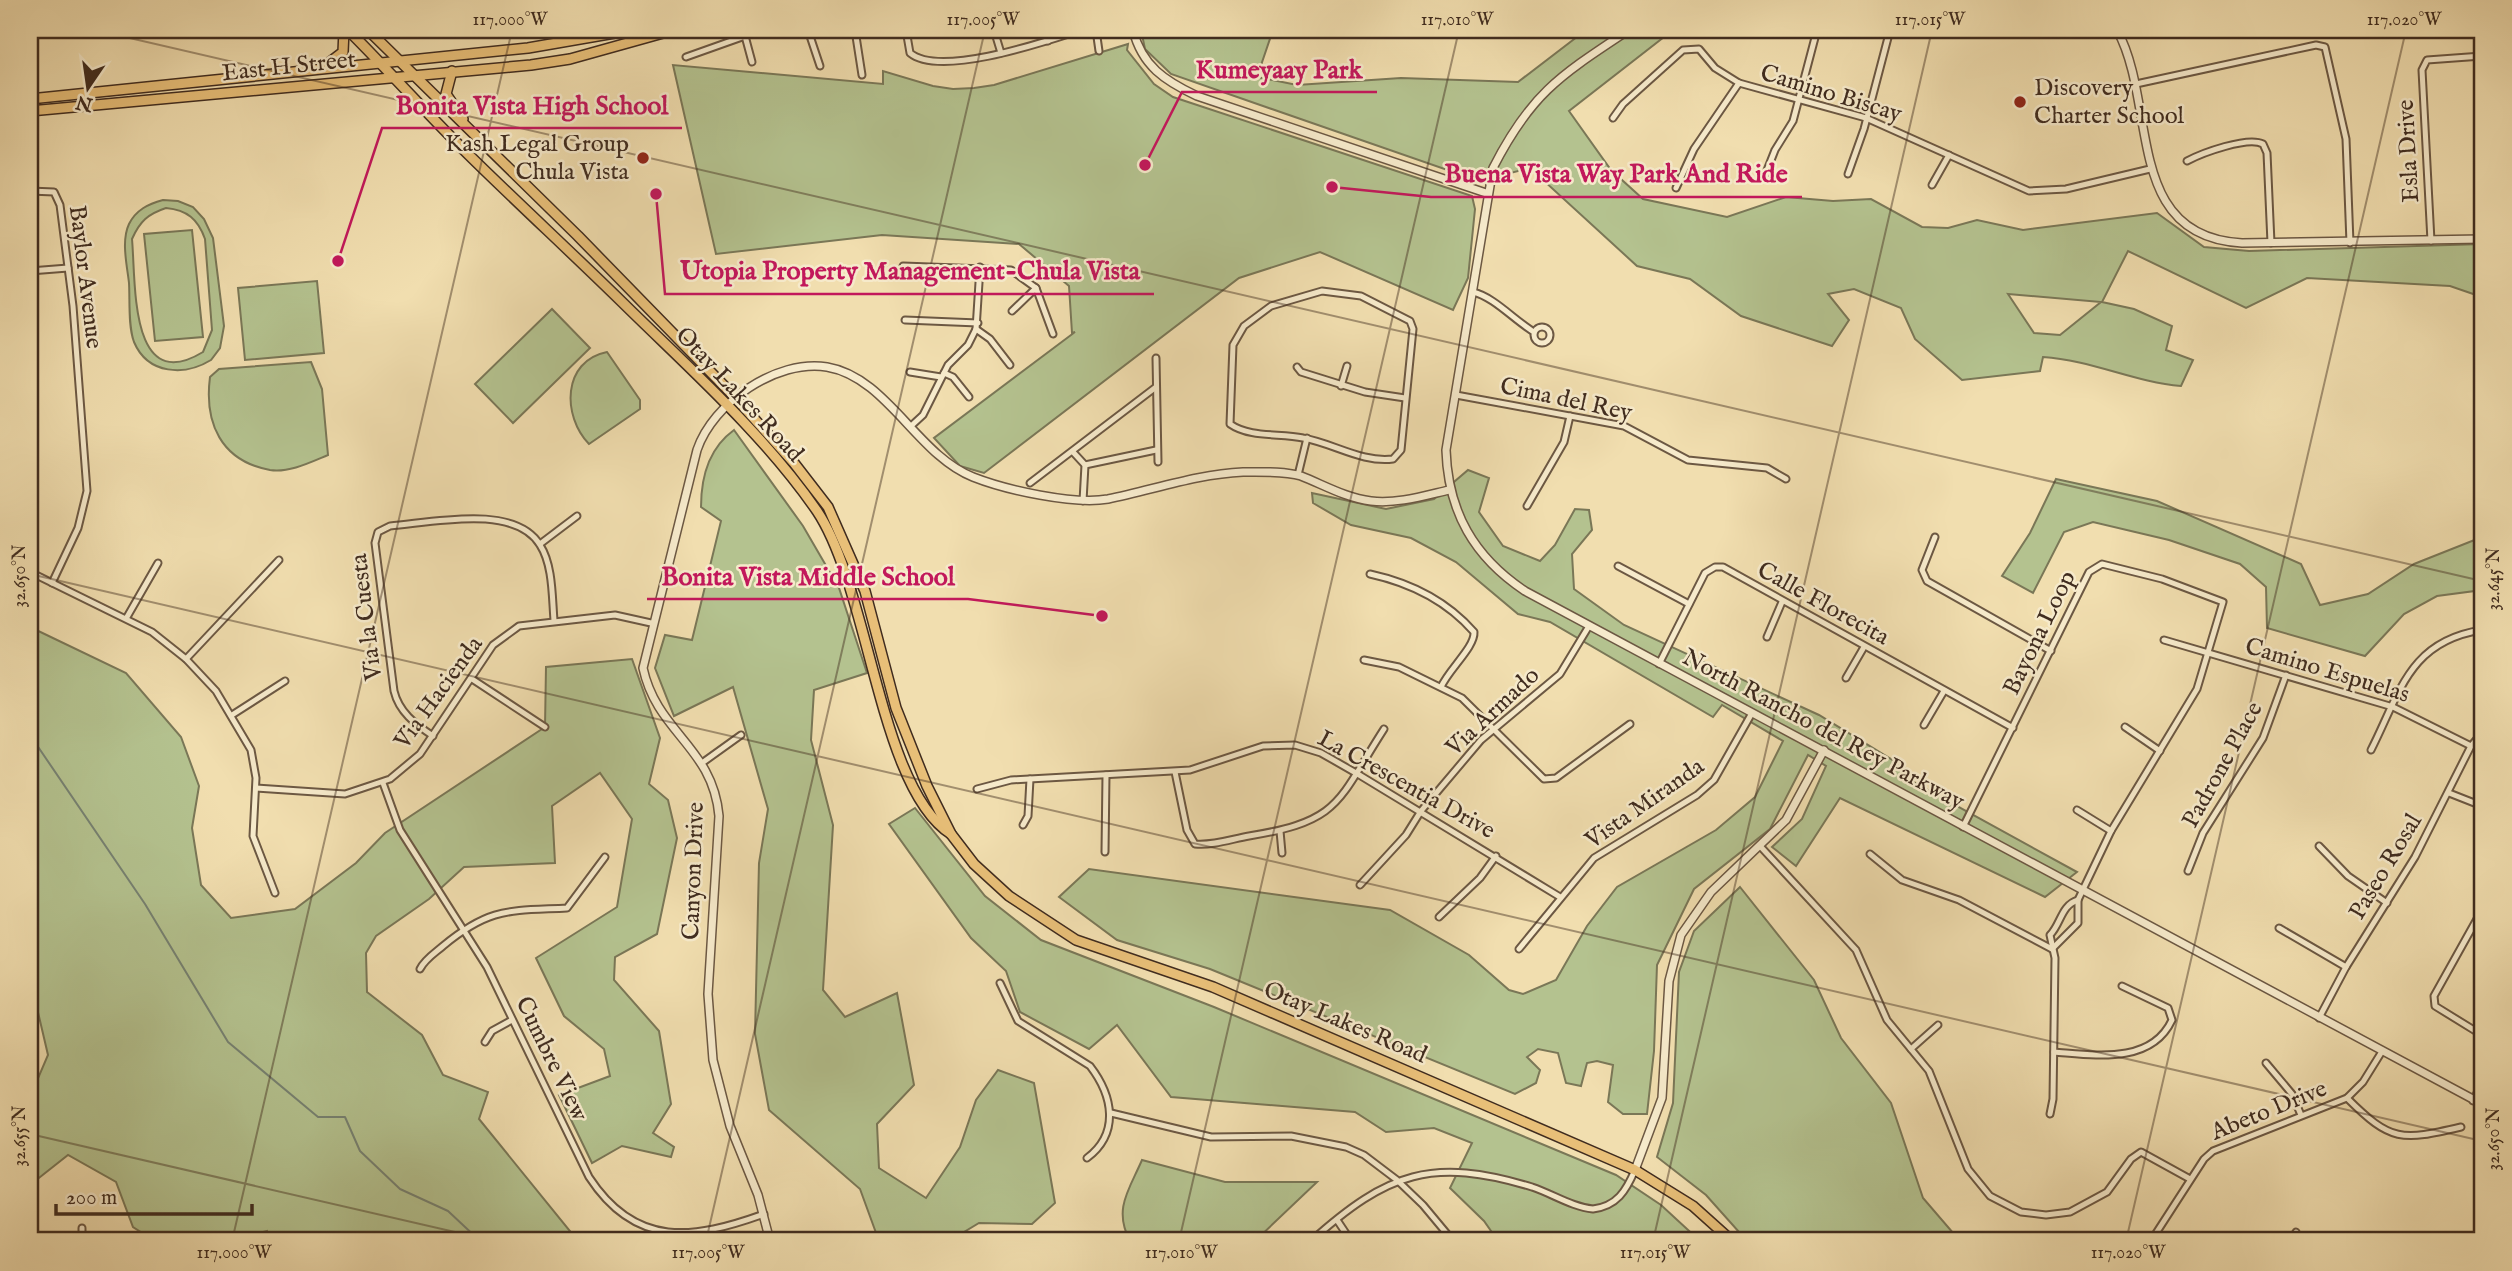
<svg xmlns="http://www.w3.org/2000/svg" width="2512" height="1271" font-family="'IM FELL English',serif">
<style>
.green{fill:#b4c28f;stroke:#7a7757;stroke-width:2;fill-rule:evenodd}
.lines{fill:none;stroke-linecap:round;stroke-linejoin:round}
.stream{stroke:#778272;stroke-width:2}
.minor-casing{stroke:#6c5843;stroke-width:9}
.tertiary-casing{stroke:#6c5843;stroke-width:10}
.primary-casing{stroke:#402c1f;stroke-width:12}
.minor{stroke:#f6eacb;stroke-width:5}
.tertiary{stroke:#f6eacb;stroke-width:7}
.primary{stroke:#e8bf78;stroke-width:9}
.ticks{fill:none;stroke:#402c1f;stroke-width:2;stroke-opacity:0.45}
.poi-dot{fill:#8f2418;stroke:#f6eacb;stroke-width:2.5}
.labels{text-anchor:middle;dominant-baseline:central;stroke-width:5;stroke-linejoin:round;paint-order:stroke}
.street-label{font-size:24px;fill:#402c1f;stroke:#f6eacb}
.poi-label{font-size:24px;fill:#402c1f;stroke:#f6eacb;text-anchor:start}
.leader{fill:none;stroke:#c2185b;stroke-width:2.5}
.callout-dot{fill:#c2185b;stroke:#f6eacb;stroke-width:2.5}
.callout-label{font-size:26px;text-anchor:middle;font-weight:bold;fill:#c2185b;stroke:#f6eacb;stroke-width:5;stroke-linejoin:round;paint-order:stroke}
.neatline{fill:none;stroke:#402c1f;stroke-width:2.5}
.ticks-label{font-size:18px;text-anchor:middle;fill:#402c1f}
</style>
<rect width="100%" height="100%" fill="#f1deaf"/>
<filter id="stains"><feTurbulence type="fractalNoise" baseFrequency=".00286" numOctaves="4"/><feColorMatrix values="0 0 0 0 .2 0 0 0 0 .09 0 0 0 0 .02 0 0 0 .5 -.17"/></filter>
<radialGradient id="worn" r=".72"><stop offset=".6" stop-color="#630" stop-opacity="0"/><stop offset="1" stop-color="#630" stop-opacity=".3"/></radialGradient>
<g class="green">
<path d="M1141 30H1273L1257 77 1297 85 1401 78 1518 82 1586 30H1673L1569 111 1611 170 1643 199 1727 217 1786 197 1833 201 1871 199 1922 227 1948 228 1977 220 2023 230 2157 213 2204 247 2249 251 2482 244V297L2450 286 2307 278 2246 308 2128 251 2102 302 2134 309 2172 326 2166 350 2193 360 2181 386C2134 382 2091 360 2043 357L2040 371 1962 380 1915 339 1901 308 1854 289 1828 294 1849 320 1832 346 1741 316 1690 279 1637 266 1530 168 1479 181 1171 74 1145 49ZM2008 294 2101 302 2060 335 2034 333Z"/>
<path d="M1128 44 1127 50 1154 84 1173 97 1472 196 1475 209 1468 278 1453 310 1320 252 1239 278 984 473 960 466 934 438 1075 332 1072 333 1069 286 1019 244 882 235 716 254 673 65 883 84V71L933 86 953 89 974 88 994 85Z"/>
<path d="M163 200 178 201 193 207 204 219 213 238 224 326 220 348 211 360C185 376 148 375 134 342 128 326 130 301 129 283 127 265 121 241 129 224 136 210 148 204 163 200ZM166 208C187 210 198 219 205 239L212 330 203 352C129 397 136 282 132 239 140 221 148 214 166 208Z"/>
<path d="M192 230 203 337 155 341 144 234Z"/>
<path d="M317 281 324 353 245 360 238 288Z"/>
<path d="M552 309 590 348 513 423 475 384Z"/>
<path d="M607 352 640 400V409L589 444C562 416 562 361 607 352Z"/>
<path d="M311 362 322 389 328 455C311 462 289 473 270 470 221 461 204 423 210 377L219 369Z"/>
<path d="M734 430 803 526 839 588 867 673 814 690 811 740 833 825 823 990 845 1017 897 993 914 1085 877 1124 879 1168 926 1198 960 1147 976 1100 998 1070 1034 1083 1055 1203 1032 1224 979 1223 949 1241H879L860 1189 769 1110 755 1034 759 863 768 809 733 687 674 716 655 668 665 635 692 640 721 521 701 507C701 476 709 448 734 430Z"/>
<path d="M1468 470 1489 478 1479 512 1503 546 1540 561 1555 545 1575 509 1589 510 1592 530 1572 554 1574 589 1624 625 1819 715 1904 767 1915 783 2077 872 2045 897 1840 798 1796 866 1772 847 1802 819 1826 766 1808 755 1770 829 1694 889 1657 965 1654 1051 1647 1114H1623L1608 1102 1613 1065 1597 1061 1587 1063 1581 1086 1566 1083 1558 1053 1538 1049 1527 1057 1540 1070 1536 1083 1515 1094 1210 969 1117 940 1059 897 1089 869 1390 910 1469 955 1509 990 1523 994 1556 980 1587 926 1617 887 1716 830 1755 797 1783 741 1722 705 1713 717 1550 622 1518 614 1456 562 1411 538 1351 525 1313 503 1312 493 1386 509 1434 499Z"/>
<path d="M2056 479 2157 501 2301 564 2320 605 2368 594 2414 564 2482 537V590L2437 596 2404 614 2365 656 2267 628 2266 587 2240 564 2169 540 2093 522 2064 532 2033 593 2002 576 2030 533Z"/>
<path d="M30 627 126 673 181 737 199 786 192 828 201 885 231 918 295 909 356 863 385 833 545 727 546 667 632 659 660 738 649 784 668 800 677 838 657 934 615 957 614 980 659 1031 671 1104 653 1133 674 1147 671 1157 622 1146 592 1163 559 1095 610 1076 604 1049 564 1016 536 958 617 907 632 819 600 773 552 806 555 863 464 867 429 899 376 936 366 953 367 992 422 1035 443 1075 488 1092 479 1119 578 1241H270L267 1231 226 1241H155L133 1227 116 1182 68 1155 30 1185V1097L48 1055 30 978Z"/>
<path d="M915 808 985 896 1041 940 1214 1007 1616 1175 1661 1205 1700 1241H1498L1484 1221 1450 1188 1472 1143 1434 1128 1386 1132 1355 1112 1171 1097 1117 1025 1089 1049 1020 1012 1006 971 971 938 889 824Z"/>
<path d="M1740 887 1814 980 1841 1038 1891 1103 1923 1198 1960 1241H1747L1706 1195 1657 1157 1673 1103 1679 972 1694 931Z"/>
<path d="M1142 1160 1225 1182H1317L1255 1241H1130C1113 1209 1129 1190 1142 1160Z"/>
</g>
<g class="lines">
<path class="stream" d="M30 735 145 904 228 1042 318 1117H345L360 1151 400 1189 448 1211 480 1241"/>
<defs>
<g id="minor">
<path d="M808 30 820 66"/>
<path d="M855 30 862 75"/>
<path d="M906 30 910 53C940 78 1047 41 1081 30"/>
<path d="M994 30 1001 53"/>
<path d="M1045 30 1048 41"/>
<path d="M1096 30 1099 51"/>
<path d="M1801 30 1815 34"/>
<path d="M745 36 752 62"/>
<path d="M686 57 762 30"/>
<path d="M2136 84 2316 45 2325 47 2346 139 2350 243"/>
<path d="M1613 118 1623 104 1683 50 1699 49 1715 68 1739 83 1866 118 2029 191 2066 189 2150 169"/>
<path d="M2187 161C2202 153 2248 136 2263 144L2267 153 2271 243"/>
<path d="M1848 174 1864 129 1890 30"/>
<path d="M1764 178 1775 150 1793 121 1817 30"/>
<path d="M1932 185 1949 155"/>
<path d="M1676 188 1694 149 1739 83"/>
<path d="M30 191 54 192 60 205 73 306 87 491 78 528 52 583"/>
<path d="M2431 241 2422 70 2427 60 2482 56"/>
<path d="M903 266 1011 270 1036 288 1053 334"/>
<path d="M30 271 68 268"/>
<path d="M1322 291 1361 296 1410 321 1413 329 1401 450 1393 459C1362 463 1333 443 1303 438 1280 433 1250 438 1230 424L1233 345 1244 326 1271 306Z"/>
<path d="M1473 292C1494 297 1514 320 1534 332"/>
<path d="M1012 311 1036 288"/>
<path d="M905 320 978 323"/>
<circle cx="1542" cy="335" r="8"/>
<path d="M976 329 990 339 1010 365"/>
<path d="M1156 358 1158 462"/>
<path d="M1297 367 1301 372 1365 392 1405 398"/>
<path d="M910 372 941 377"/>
<path d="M944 373 953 377 969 397"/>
<path d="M1341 386 1347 366"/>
<path d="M1456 395 1624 426 1688 460 1767 468 1786 479"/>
<path d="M910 427 923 415 948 365 968 345 976 329 980 267"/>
<path d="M1073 452 1085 465 1083 501"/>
<path d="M1085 465 1156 450"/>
<path d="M1298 475 1307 438"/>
<path d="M1030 483 1156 387"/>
<path d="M1527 506 1564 442 1570 416"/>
<path d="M1935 537 1922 570 1927 581 2051 651"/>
<path d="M540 544 577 516"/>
<path d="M1618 566 1689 604"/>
<path d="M30 572 152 632 186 659 216 691 251 750 256 778 253 836 275 893"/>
<path d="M1370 574C1411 583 1446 600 1474 632 1475 647 1449 669 1441 687"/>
<path d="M127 617 158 563"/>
<path d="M1767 637 1782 602"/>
<path d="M2164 640 2393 707 2471 746"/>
<path d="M186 659 279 560"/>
<path d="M1364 660 1399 667 1462 698 1544 779 1556 778 1630 724"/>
<path d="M1659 664 1705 573 1715 567H1723L2013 728"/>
<path d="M1846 678 1864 647"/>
<path d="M472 679 545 727"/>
<path d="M232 715 285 681"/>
<path d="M1924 725 1944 691"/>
<path d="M2125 727 2160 751"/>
<path d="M433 736C415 724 399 712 394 691L375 543 378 532 390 526C430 523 515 503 540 545 553 565 552 597 554 620"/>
<path d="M2371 750C2400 693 2409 641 2482 630"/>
<path d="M702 763 741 735"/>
<path d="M1175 772 1187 830 1195 844C1212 846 1232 839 1249 836 1341 821 1337 802 1384 729"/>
<path d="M383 783 400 830 487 967 589 1177C636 1249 694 1239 764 1214"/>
<path d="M256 788 345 794 390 779 420 754 493 645 519 626 615 615 651 623"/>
<path d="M977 789 1011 780 1190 770 1263 746 1295 745 1321 753 1356 773 1560 897"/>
<path d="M2449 793 2482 806"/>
<path d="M2077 810 2111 831"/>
<path d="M1023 825 1028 816 1030 779"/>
<path d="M1963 827 2089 572 2102 564 2162 579 2223 602 2197 689 2111 831 2078 900V923L2052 949"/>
<path d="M1280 831 1282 853"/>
<path d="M1760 846 1856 950 1887 1020 1929 1071 1968 1169 1990 1196 2021 1212 2046 1215 2070 1212 2107 1192 2131 1159 2141 1152 2190 1179"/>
<path d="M2319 846 2348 876 2387 903"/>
<path d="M1105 852 1106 775"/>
<path d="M1870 854 1902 880 1959 900 2052 949"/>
<path d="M2188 871 2203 833 2263 738 2286 675"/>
<path d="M1360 885 1406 835 1421 811 1481 740 1560 674 1589 626"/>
<path d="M2482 910 2434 996 2435 1006 2482 1035"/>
<path d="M1439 917 1480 878 1496 856"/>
<path d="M2279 928 2346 967"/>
<path d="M1519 949 1594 858 1697 795 1714 780 1752 713"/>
<path d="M420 969C425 959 435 953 443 946 490 907 509 911 567 908L605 857"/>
<path d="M1000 983 1018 1021 1090 1066C1113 1096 1120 1133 1087 1158"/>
<path d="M2319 1018 2346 967 2415 857 2471 746 2482 733"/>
<path d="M485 1042 492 1031 512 1020"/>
<path d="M1911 1049 1938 1025"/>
<path d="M2054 1052C2094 1055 2151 1065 2172 1020L2168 1008 2122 986"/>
<path d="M2266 1063 2292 1094 2301 1115"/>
<path d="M2347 1098C2391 1142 2401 1141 2461 1127"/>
<path d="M2473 1101 2482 1083"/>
<path d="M1111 1113 1211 1137 1291 1136 1346 1147 1364 1155 1397 1180 1423 1205 1453 1241"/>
<path d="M2050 1114 2053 1099 2055 958 2050 935C2061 924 2061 905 2078 900"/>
<path d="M1337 1220 1351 1241"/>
<path d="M82 1241V1228"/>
<path d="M1311 1241C1388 1172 1432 1157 1532 1187 1553 1194 1572 1207 1593 1209 1617 1206 1626 1191 1635 1170"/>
<path d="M2151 1241 2204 1159 2213 1151 2347 1098 2363 1082 2381 1053"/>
<path d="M2292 1241 2296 1232"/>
</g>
<g id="tertiary">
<path d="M1133 30C1142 66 1165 81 1197 96L1486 193"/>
<path d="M1629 30C1561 75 1531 93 1493 168L1446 450C1448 512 1474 557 1525 591L2482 1104"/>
<path d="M2117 30C2158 104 2123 237 2242 243L2482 239"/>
<path d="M1635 1170 1662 1098 1669 981 1681 935 1711 892 1786 820 1824 750"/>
<path d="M770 1241 758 1195 730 1126 713 1060 708 994 719 816C713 747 657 733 643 668L697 450C713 403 776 359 827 367 887 377 917 455 973 477 1006 490 1074 505 1108 499 1153 490 1197 474 1243 472 1261 472 1284 471 1301 476 1324 485 1346 498 1371 501 1397 504 1423 496 1449 490"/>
</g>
<g id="primary">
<path d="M348 30C390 72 430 117 473 159 522 207 573 254 622 302 689 368 763 433 817 511 870 590 879 788 951 834"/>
<path d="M368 30 578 236 732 394 794 463 828 507 865 591 896 708 927 786 951 834 974 864 1009 896 1076 940 1213 987 1635 1170 1693 1206 1732 1241"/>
<path d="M326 65 343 52 344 30"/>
<path d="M452 71 446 94 463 119"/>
<path d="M30 99 528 48 632 30"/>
<path d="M30 111 531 65 570 59 674 30"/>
</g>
</defs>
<use href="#minor" class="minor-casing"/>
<use href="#tertiary" class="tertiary-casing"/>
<use href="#primary" class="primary-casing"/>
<use href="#minor" class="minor"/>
<use href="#tertiary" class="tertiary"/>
<use href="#primary" class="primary"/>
</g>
<path class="ticks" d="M95 30 2482 581M30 67 38 30M30 574 2482 1141M30 1134 494 1241M232 1241 512 30M706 1241 985 30M1179 1241 1459 30M1653 1241 1932 30M2126 1241 2406 30"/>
<g class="poi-dot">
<circle cx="2020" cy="102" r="7"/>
<circle cx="643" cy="158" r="7"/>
</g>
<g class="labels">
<g class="street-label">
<text transform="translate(289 67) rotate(-6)">East H Street</text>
<text transform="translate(1831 94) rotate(17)">Camino Biscay</text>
<text transform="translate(2409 151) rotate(-93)">Esla Drive</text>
<text transform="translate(85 277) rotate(83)">Baylor Avenue</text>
<text transform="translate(739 395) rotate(47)">Otay Lakes Road</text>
<text transform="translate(1566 400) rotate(12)">Cima del Rey</text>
<text transform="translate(1823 604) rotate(29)">Calle Florecita</text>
<text transform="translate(367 617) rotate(-97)">Via la Cuesta</text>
<text transform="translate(2040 633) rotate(-64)">Bayona Loop</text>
<text transform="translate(2327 671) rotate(17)">Camino Espuelas</text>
<text transform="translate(439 693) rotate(-54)">Via Hacienda</text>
<text transform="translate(1493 712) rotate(-43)">Via Armado</text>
<text transform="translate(1823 730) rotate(28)">North Rancho del Rey Parkway</text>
<text transform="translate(2223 765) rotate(-61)">Padrone Place</text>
<text transform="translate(1406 785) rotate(29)">La Crescentia Drive</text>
<text transform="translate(1645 804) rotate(-35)">Vista Miranda</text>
<text transform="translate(2386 867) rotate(-59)">Paseo Rosal</text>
<text transform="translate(694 871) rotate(-88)">Canyon Drive</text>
<text transform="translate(1345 1023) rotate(23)">Otay Lakes Road</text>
<text transform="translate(551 1059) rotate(64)">Cumbre View</text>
<text transform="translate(2269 1111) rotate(-22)">Abeto Drive</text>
</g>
<g class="poi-label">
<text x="2034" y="88">Discovery<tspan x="2034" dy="28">Charter School</tspan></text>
<text x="629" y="144" text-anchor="end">Kash Legal Group<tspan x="629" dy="28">Chula Vista</tspan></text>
</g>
</g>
<path class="leader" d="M1145 165L1182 92H1377M338 261L382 128H682M1332 187L1431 197H1802M656 194L665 294H1154M1102 616L968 599H647"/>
<g class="callout-dot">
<circle cx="1145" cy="165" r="7"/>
<circle cx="338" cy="261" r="7"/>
<circle cx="1332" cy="187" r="7"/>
<circle cx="656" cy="194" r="7"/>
<circle cx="1102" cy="616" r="7"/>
</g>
<g class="callout-label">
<text x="1279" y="78">Kumeyaay Park</text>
<text x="532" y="114">Bonita Vista High School</text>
<text x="1616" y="182">Buena Vista Way Park And Ride</text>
<text x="910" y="279">Utopia Property Management-Chula Vista</text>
<text x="808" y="585">Bonita Vista Middle School</text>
</g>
<rect width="2512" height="1271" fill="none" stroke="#f1deaf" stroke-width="77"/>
<g transform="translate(88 88) rotate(193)" stroke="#f6eacb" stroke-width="5" paint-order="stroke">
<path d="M0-5L12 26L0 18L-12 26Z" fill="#402c1f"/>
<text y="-10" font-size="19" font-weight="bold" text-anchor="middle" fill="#402c1f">N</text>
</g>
<path d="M56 1204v10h196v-10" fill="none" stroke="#402c1f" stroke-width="3.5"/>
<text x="66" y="1204" font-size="21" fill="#402c1f" stroke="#f6eacb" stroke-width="5" paint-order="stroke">200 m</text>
<rect x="38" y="38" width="2436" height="1194" class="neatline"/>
<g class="ticks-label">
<text x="510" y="25">117.000°W</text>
<text x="983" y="25">117.005°W</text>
<text x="1457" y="25">117.010°W</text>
<text x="1930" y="25">117.015°W</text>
<text x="2404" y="25">117.020°W</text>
<text transform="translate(19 576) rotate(-90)" y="6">32.650°N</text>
<text transform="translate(2493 579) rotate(-90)" y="6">32.645°N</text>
<text transform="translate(19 1136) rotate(-90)" y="6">32.655°N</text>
<text transform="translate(2493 1139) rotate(-90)" y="6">32.650°N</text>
<text x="234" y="1258">117.000°W</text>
<text x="708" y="1258">117.005°W</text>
<text x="1181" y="1258">117.010°W</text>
<text x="1655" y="1258">117.015°W</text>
<text x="2128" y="1258">117.020°W</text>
</g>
<rect width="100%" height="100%" filter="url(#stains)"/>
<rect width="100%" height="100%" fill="url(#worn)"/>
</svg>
